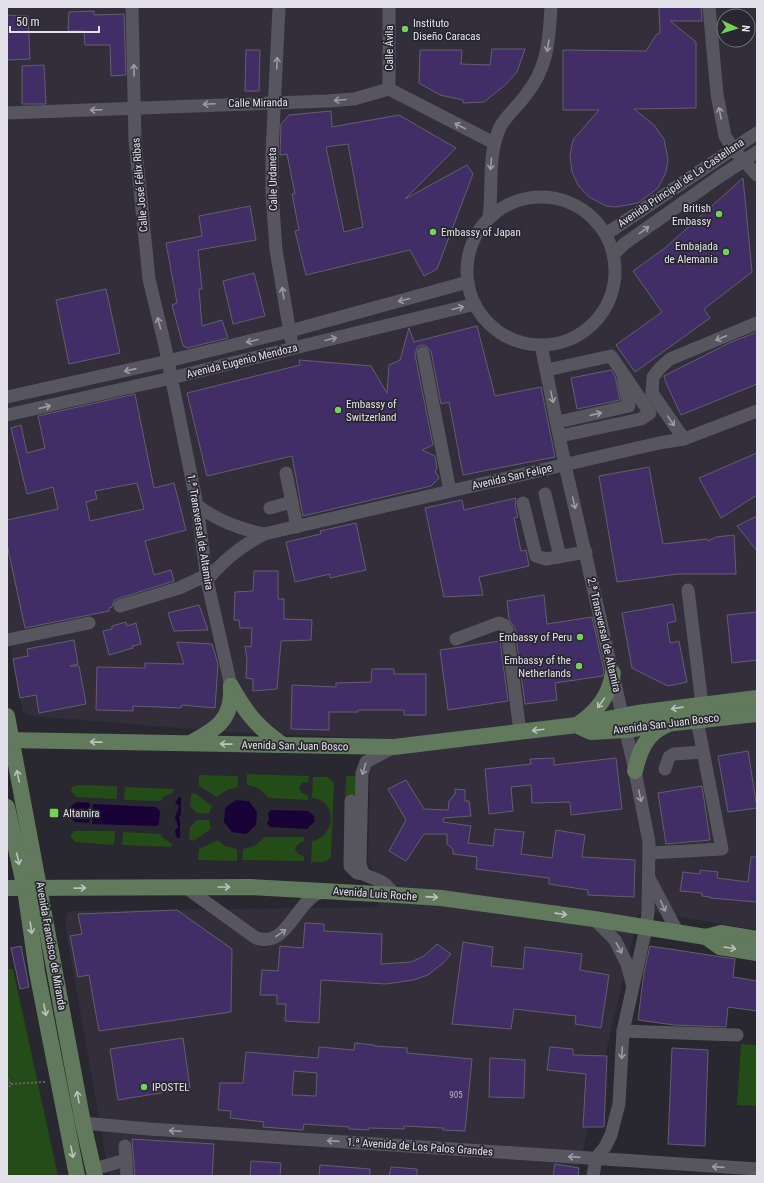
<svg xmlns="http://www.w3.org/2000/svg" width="764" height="1183" font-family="'Roboto Condensed',sans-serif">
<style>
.built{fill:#322e3c;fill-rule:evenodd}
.green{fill:#234c17}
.water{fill:#190236}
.building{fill:#412e66;stroke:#625f69;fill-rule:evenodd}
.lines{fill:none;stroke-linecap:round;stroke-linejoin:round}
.path{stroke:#636269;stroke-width:2;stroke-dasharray:2 2;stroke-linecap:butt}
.minor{stroke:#57555e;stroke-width:13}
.major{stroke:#617a5c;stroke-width:16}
.oneway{stroke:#9c9ba2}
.oneway2{stroke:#bbc2bd}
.poi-dot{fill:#74d25b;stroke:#29272f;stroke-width:1.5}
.labels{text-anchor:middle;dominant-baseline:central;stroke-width:3.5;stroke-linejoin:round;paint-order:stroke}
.number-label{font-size:9px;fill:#bab4c7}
.poi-label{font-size:11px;fill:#e2e1e7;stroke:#29272f;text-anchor:start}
.street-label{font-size:11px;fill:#e2e1e7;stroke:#29272f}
</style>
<rect width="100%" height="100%" fill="#29272f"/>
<path class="built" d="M7 7H757V930L647 911 638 915 577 1176H109L65 924 67 913 73 911 379 907 380 877 375 875 368 861 371 738 228 732 32 716 23 712 7 630ZM724 16H748V40H724Z"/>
<g class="green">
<path d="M247 774 309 776 308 782 302 783 299 788 302 793 308 796V800L269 798 258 788 247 785Z"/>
<path d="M199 775 238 776V787L227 790 217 797 199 786Z"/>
<path d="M346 776H357V800L348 798 345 800Z"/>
<path d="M313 777H328L334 783 331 856C328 864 319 862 311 862L312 841C336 837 338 800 312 798Z"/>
<path d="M77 785 117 786V799L76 797 71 791 72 787Z"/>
<path d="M125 787 174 789V792L163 797 161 801 124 800Z"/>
<path d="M195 793 212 806 209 814 197 813 190 806 191 794Z"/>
<path d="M197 820H209L211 829 193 841 189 839 190 827Z"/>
<path d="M74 831H115L114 845 75 842 70 836Z"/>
<path d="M123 832 161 834 162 837 172 844V847L122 845Z"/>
<path d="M265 837H304V841L298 844 295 849 298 854 304 856V861L242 860 243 849 254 846Z"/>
<path d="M218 840 225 846 237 849V861L198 860 199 849Z"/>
<path d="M7 969H13L58 1176H7Z"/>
<path d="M741 1044 757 1045V1106L737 1105Z"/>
</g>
<g class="water">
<path d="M179 797H181V815L179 817 180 821V838H177L175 831 178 827 175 818 179 806 175 803Z"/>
<path d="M236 800 249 801 257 812 256 825 246 834 232 832 224 822 225 808Z"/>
<path d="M77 802 90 803V814H87V811L83 808 78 809 75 813 80 819H90L89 823 75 822 69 816V808Z"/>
<path d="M93 804 156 807 160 811 159 824 157 826 92 824Z"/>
<path d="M271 810 308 811 314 816 315 821 307 829 270 827 267 823 269 819 268 813Z"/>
</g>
<g class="building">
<path d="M659 7H701L702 21H670L696 42V108L634 109 654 125 664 139 668 159 666 172 658 188 638 203 616 207 606 206 589 197 578 185 572 172 570 155 573 140 599 110H563V50L646 51 656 35 660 33Z"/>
<path d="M94 11V15L124 14 126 75 111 76 110 45H85L84 31H68L69 12Z"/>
<path d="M7 15 28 16 30 59 7 60Z"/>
<path d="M492 49H525L517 72 505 85 484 102 463 103V100L440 95 419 83 420 50H462L461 64 490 65Z"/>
<path d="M246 50H260L259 91H245Z"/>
<path d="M44 65 46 104H22V66Z"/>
<path d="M331 111 332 127 399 115 456 148 405 199 467 165 473 174 437 269 424 276 410 250 306 275 295 231 299 230 292 194H295L287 154 280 155 281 124 289 115ZM348 144 363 227 344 232 326 147Z"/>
<path d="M743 178 752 272 704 309 710 318 635 372 616 345 662 312 633 271 665 248Z"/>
<path d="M250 206 256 240 198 250 202 289H199L202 326 222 320 228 338 187 348 183 346 172 305 177 303 166 243 202 236 199 216Z"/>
<path d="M254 273 265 316 233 324 223 281Z"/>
<path d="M106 289 120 353 69 364 56 300Z"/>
<path d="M477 326 495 396 541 387 555 457 463 475 449 402 441 404 431 351 426 346 422 345 417 347 415 355 433 445 422 450 435 456 437 468 435 471 439 478 431 486 303 516 292 456 207 476 187 393 300 365 299 360 371 366 387 393 389 365 400 360 409 328 414 342Z"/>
<path d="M757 332V384L681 415 666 383 664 376 729 343Z"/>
<path d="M611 370 615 376 620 400 577 409 571 378Z"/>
<path d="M135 394 154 488 174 483 186 530 145 541 154 575 171 570 174 581 117 599 114 601 112 607 109 608V611L25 628 7 544V520L58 509 53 487 27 494 11 428 21 425 27 453 45 448 38 416ZM137 483 144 509 90 521 86 502 97 499 95 491Z"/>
<path d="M757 453V495L721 518 699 478Z"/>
<path d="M649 467 663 544 707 539 708 541 716 537 734 535 736 574H678L617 582 599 476Z"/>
<path d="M516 498 515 505 518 517 514 518 521 551 526 550 529 566 479 577 483 595 444 597 425 508 462 500 464 510Z"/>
<path d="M757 516V551L737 526Z"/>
<path d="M356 523 366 570 330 578V574L295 582 286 542 321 534 320 531Z"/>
<path d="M254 571H278V599H284V619L312 620 311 640 281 641 277 689 253 691V679L246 678 247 660 245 646 251 647 252 628H240L239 620H234L235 592 253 591Z"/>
<path d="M544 595 547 624 592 617 604 671 603 676 555 683 557 700 525 704 515 629 509 619 507 601Z"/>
<path d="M673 604 676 621 667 623 670 643 679 641 687 682 668 686 632 668 622 613Z"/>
<path d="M199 605 208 630 174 631 168 613Z"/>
<path d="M757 612V660L732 663 727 615Z"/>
<path d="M126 622 127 626 136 623 141 644 132 646 133 648 109 655 103 631 112 629V626Z"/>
<path d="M74 640 78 664 70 666H79L86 704 39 713 36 695 20 698 13 659 28 656 27 649Z"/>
<path d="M500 641 508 701 448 710 440 650Z"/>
<path d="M177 642 212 644 218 664 215 708 182 705 181 708 133 706V711L96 710 97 667 145 668V663L184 664Z"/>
<path d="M372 669H394V674H426V715H404V710H358V712H329V730L291 729 292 685 336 687V683L371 682Z"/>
<path d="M748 751 757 808 728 812 718 756Z"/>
<path d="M554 758V765L616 758 622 809 571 815 570 802 532 803 531 785 511 787 513 811 489 814 485 769 531 764 530 759Z"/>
<path d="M406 780 424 809 448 810 449 801 455 794V789L465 790V801H469L471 816 444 818 443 822 471 826 468 843 493 846 495 829 524 832 521 854 552 858 556 830 585 835 582 857 635 860 634 897 588 895V890L549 884V878L476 869 477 857 453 854V849L447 844V834H424L406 861 389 851 406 820 388 789Z"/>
<path d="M702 786 710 840 666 844 658 793Z"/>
<path d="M751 857H757V902L710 898V897L702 896V893L680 891 683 872 700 874V870L718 872 717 878 748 882Z"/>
<path d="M177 910 232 949 231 1012 99 1031 89 975 78 977 70 936 82 934 78 914Z"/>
<path d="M305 923 324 924V931L382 934 381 964 411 962 424 956 437 944 451 954 443 963 428 975 413 980 386 984 321 980 319 1023 285 1021 286 1004H277V995H260L262 970 278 971 280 946 303 948Z"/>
<path d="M463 942 493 947 491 966 523 969 525 947 582 954 580 970 609 975 601 1028 575 1024 576 1016 514 1009 511 1029 452 1024Z"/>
<path d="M21 946 29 987 20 989 11 948Z"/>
<path d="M650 946 735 959 733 977 757 981V1011L728 1007 726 1027 674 1025 638 1020 644 972Z"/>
<path d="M183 1038 190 1088 118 1100 110 1049Z"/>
<path d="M355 1043 374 1045V1046L407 1048V1053L472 1059 465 1131 443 1130V1128L404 1126V1129L369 1128V1130L349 1129V1127L304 1124 303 1130 263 1127 264 1122 230 1118 231 1111 218 1110 220 1083H243L246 1052 318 1058 319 1047 354 1050ZM294 1071 317 1073 316 1096 292 1095Z"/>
<path d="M550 1047 573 1049V1055L607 1056 604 1127H583L586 1074 547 1070Z"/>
<path d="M672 1048 708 1050 705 1146 668 1144Z"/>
<path d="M490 1058 525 1060 524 1098 489 1097Z"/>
<path d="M132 1139 214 1144 212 1176H135Z"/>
<path d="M251 1161 281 1163 280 1176H250Z"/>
<path d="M555 1164 579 1168 578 1176H553Z"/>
<path d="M320 1165 370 1169V1176H319Z"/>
<path d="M391 1167 417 1169V1176H389Z"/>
</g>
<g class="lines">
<g class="path">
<path d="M7 1079 11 1084 7 1090"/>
<path d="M11 1084 45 1082"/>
</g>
<g class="minor">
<path d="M132 7 135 140 149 279 165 346 197 505 207 580 231 686"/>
<path d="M279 7 272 153V192L276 250 291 339"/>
<path d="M389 7V89"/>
<path d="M709 7 717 94 725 136 733 149 757 175"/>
<path d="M7 113 327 101 354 99 389 89 494 143"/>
<circle cx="541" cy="271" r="74"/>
<path d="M489 218C493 188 487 156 500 127 506 116 518 106 525 96 548 68 549 41 551 7"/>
<path d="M606 234 757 133"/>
<path d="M614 254 624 244 719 177 757 152"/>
<path d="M541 345 565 465 635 771 649 842 648 912 646 928 623 1031 619 1104 611 1135 605 1147 596 1158 593 1176"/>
<path d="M423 353 450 491"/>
<path d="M547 370 611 356 650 413 641 419 560 436"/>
<path d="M7 397 168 361 290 331 468 282"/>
<path d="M7 415 171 378 475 304"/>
<path d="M558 422 629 406 623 378"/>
<path d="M684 439 652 393 653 377 660 368 670 359 757 323"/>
<path d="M286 473 297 527"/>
<path d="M545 494 560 557"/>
<path d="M523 503 536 556 546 559 586 552"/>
<path d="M197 505C217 521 240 529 264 534"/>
<path d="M270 508 292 502"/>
<path d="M207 580C225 559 240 547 264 534L659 443 684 439 757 411"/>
<path d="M688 590 702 704"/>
<path d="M120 606 179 588 207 575"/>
<path d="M456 639 499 623 504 625 507 630 520 732"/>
<path d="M7 640 89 623"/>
<path d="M394 747 366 762 362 773 360 863C363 880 369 874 382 882 387 885 391 891 396 895"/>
<path d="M665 769 669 757 674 754 703 752"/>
<path d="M351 801 350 866 357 873 364 874"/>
<path d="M650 853 722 849 697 720"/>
<path d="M649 878 678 933"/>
<path d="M185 887 256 938C289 948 294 901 323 891"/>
<path d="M594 919 615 940 627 964 632 983"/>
<path d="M623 1031 737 1035"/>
<path d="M83 1123 149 1129 757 1169"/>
<path d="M125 1146 127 1176"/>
<path d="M94 1169 126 1160"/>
</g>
<g class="major">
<path d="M231 686C246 713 258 728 283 745"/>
<path d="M7 716 83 1123 95 1176"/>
<path d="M580 723C598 710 609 696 613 673"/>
<path d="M580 727 591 732 626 730 674 723 757 714"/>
<path d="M7 740 394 747 577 725 637 713 757 698"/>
<path d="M190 743C217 729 233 719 231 686"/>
<path d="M635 771C639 752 646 734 665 726"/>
<path d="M7 807 25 889 37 972 77 1176"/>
<path d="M7 888 251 887 396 895 441 898 594 919 706 937 721 933 757 939"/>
<path d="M706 937 720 947 757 953"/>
</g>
</g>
<defs><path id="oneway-shaft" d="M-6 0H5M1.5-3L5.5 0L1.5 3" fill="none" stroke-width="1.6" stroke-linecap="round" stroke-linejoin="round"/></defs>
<g class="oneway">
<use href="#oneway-shaft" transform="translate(548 46) rotate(100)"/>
<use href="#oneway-shaft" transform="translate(277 63) rotate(-88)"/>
<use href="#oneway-shaft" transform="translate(134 70) rotate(-91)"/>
<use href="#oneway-shaft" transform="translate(340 100) rotate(175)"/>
<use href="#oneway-shaft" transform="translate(209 104) rotate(177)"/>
<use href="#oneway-shaft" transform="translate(96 110) rotate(178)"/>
<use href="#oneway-shaft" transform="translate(720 113) rotate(-101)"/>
<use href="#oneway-shaft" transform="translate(460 126) rotate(-153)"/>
<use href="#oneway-shaft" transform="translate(491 164) rotate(95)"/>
<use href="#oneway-shaft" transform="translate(644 230) rotate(-36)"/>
<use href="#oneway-shaft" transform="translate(283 293) rotate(-99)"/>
<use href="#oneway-shaft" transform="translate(404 300) rotate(165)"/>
<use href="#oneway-shaft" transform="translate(458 308) rotate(-14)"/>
<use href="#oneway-shaft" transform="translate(159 323) rotate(-105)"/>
<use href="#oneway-shaft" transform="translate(721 338) rotate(157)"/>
<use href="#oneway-shaft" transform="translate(331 339) rotate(-14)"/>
<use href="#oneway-shaft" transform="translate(252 341) rotate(166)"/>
<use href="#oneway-shaft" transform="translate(130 370) rotate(167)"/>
<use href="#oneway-shaft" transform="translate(552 397) rotate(78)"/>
<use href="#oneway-shaft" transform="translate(45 407) rotate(-13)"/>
<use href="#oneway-shaft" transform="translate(596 414) rotate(-13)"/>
<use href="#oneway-shaft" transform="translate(671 421) rotate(56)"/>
<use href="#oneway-shaft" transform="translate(574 503) rotate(77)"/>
<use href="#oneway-shaft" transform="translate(364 769) rotate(107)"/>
<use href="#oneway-shaft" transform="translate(640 796) rotate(78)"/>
<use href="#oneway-shaft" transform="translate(663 906) rotate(66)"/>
<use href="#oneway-shaft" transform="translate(281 933) rotate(-35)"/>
<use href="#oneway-shaft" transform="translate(619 948) rotate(62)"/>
<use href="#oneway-shaft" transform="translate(622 1053) rotate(93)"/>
<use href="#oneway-shaft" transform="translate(175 1131) rotate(-177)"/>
<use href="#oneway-shaft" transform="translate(333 1141) rotate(-176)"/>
<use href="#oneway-shaft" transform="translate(574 1157) rotate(-176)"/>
<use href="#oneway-shaft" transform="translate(718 1167) rotate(-176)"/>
</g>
<g class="oneway2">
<use href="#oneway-shaft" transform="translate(601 703) rotate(126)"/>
<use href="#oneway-shaft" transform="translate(677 708) rotate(172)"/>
<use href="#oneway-shaft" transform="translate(538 730) rotate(173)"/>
<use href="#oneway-shaft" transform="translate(96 742) rotate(-179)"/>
<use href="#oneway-shaft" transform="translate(226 744) rotate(-179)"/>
<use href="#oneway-shaft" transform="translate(18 776) rotate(-101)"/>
<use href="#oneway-shaft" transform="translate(18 859) rotate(78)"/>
<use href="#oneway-shaft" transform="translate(224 887)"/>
<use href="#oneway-shaft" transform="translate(80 888) rotate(-1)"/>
<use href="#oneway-shaft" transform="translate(432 897) rotate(4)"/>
<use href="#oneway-shaft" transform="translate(561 914) rotate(8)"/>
<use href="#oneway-shaft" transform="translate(31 928) rotate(82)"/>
<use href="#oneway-shaft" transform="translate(730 948) rotate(9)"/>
<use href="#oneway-shaft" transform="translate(45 1010) rotate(79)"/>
<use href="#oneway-shaft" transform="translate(78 1097) rotate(-100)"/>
<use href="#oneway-shaft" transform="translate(72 1152) rotate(79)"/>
</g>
<g class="poi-dot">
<circle cx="405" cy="29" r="4"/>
<circle cx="719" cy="214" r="4"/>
<circle cx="433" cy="232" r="4"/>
<circle cx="726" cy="252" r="4"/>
<circle cx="338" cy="410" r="4"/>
<circle cx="580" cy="637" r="4"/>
<circle cx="579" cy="666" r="4"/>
<rect x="49" y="808" width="10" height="10" rx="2"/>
<circle cx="144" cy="1087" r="4"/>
</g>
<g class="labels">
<g class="number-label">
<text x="456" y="1095">905</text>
</g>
<g class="poi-label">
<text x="413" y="23">Instituto<tspan x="413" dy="13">Diseño Caracas</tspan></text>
<text x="711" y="208" text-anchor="end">British<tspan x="711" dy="13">Embassy</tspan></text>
<text x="441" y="232">Embassy of Japan</text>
<text x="718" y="246" text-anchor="end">Embajada<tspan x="718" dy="13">de Alemania</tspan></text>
<text x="346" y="404">Embassy of<tspan x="346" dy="13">Switzerland</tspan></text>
<text x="572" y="637" text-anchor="end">Embassy of Peru</text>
<text x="571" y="660" text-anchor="end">Embassy of the<tspan x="571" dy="13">Netherlands</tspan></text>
<text x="63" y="813">Altamira</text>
<text x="152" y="1087">IPOSTEL</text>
</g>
<g class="street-label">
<text transform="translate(389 48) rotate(-90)">Calle Ávila</text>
<text transform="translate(258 103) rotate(-1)">Calle Miranda</text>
<text transform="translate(273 179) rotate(-91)">Calle Urdaneta</text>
<text transform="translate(681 183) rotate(-34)">Avenida Principal de La Castellana</text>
<text transform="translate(140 185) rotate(-95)">Calle José Félix Ribas</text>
<text transform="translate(242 361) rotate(-14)">Avenida Eugenio Mendoza</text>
<text transform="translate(512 477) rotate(-13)">Avenida San Felipe</text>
<text transform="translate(200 532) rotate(81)">1.ª Transversal de Altamira</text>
<text transform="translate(604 635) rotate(77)">2.ª Transversal de Altamira</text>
<text transform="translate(666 724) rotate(-7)">Avenida San Juan Bosco</text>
<text transform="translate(295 746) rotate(1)">Avenida San Juan Bosco</text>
<text transform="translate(375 894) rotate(4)">Avenida Luis Roche</text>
<text transform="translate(51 946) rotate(80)">Avenida Francisco de Miranda</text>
<text transform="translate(420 1147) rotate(4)">1.ª Avenida de Los Palos Grandes</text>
</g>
</g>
<rect width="764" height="1183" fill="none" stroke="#e2e1e7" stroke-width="16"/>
<g transform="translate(736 28) rotate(94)"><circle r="19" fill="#29272f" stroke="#737179"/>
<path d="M0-3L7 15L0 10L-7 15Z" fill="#74d25b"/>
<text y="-6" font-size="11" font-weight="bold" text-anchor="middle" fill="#e2e1e7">N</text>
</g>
<path d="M10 26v6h89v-6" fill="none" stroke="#e2e1e7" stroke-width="2"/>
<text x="16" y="26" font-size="12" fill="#e2e1e7" stroke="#29272f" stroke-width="3" paint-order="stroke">50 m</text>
</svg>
